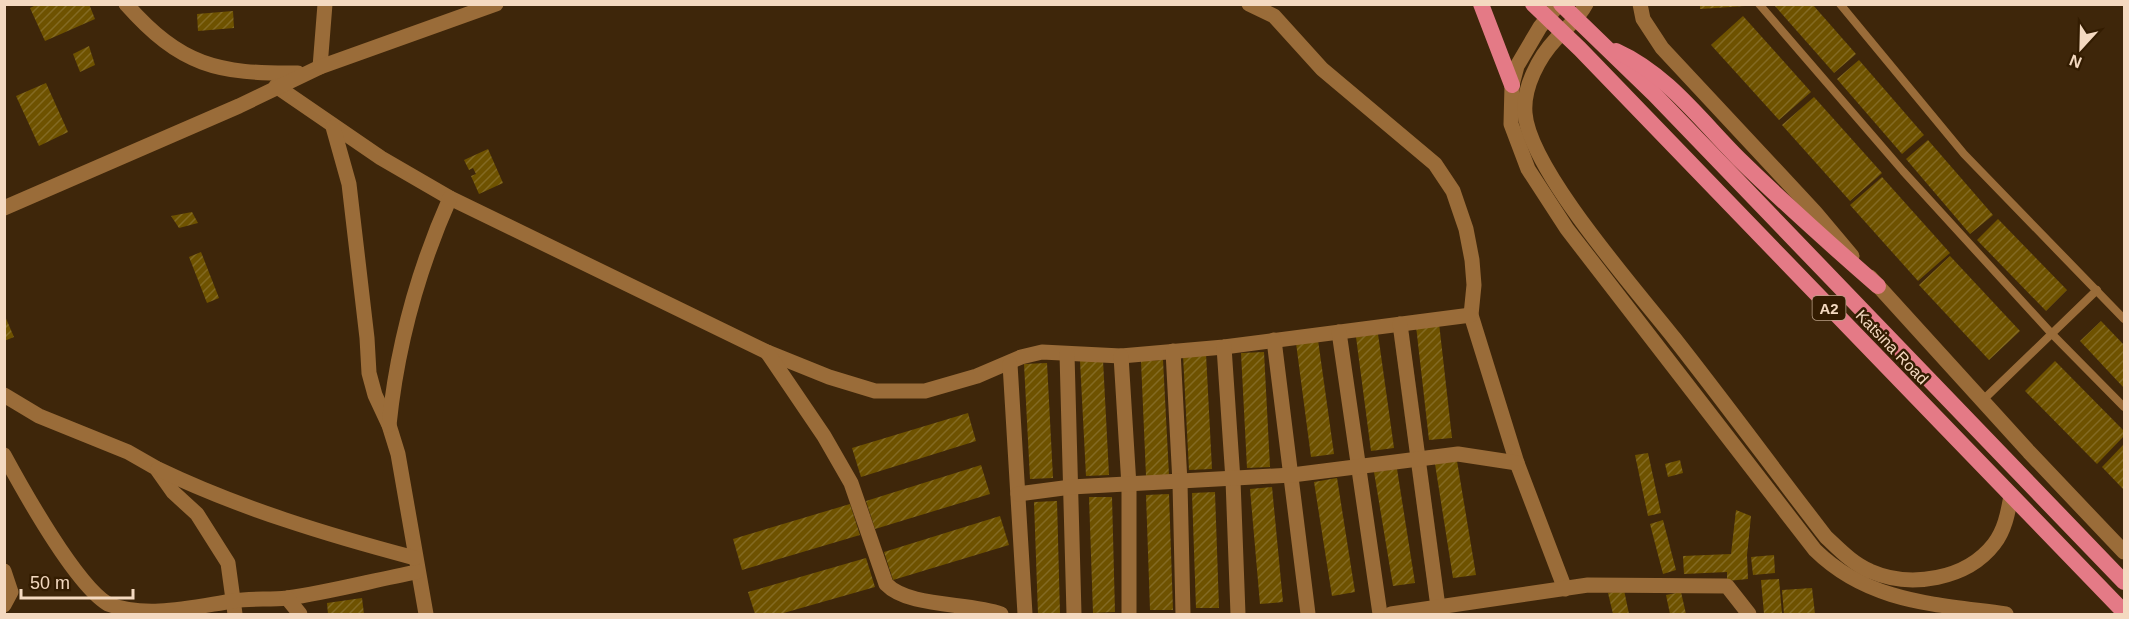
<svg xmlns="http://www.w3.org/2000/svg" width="2129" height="619" font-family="Arial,sans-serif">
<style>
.building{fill:url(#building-hatch)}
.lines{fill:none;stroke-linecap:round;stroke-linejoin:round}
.service{stroke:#9a6c39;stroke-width:8}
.minor{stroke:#9a6c39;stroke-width:15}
.secondary{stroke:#9a6c39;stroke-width:15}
.trunk{stroke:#e47a86;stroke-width:16}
.labels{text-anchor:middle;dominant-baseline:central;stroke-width:5;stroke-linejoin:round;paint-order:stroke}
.shield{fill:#331c01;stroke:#baa087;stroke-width:1.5}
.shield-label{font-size:15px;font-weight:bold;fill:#f4d9c0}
.street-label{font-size:16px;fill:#f4d9c0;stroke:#331c01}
</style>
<defs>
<pattern id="building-hatch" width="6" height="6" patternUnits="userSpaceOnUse" patternTransform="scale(1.5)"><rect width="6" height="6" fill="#6e5200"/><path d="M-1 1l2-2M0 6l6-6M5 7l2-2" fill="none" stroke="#836a23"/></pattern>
</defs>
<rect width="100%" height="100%" fill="#3e260a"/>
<g class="building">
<path d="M38 4H89L95 19 45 41 30 8Z"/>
<path d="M1700 4H1744L1745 6 1700 9Z"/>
<path d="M1774 5H1813L1856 54 1834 73Z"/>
<path d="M233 11 234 28 198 31 197 14Z"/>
<path d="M1743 16 1811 92 1779 120 1711 45Z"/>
<path d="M89 46 95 65 80 72 73 54Z"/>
<path d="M1859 60 1924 135 1902 154 1837 79Z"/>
<path d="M46 83 68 132 39 146 16 96Z"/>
<path d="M1814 97 1882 173 1850 201 1782 125Z"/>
<path d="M1928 140 1993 215 1970 234 1906 159Z"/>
<path d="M488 149 503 183 479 194 471 176 476 174 473 168 469 170 464 160Z"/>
<path d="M1882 177 1950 253 1918 281 1850 205Z"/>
<path d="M192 212 198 223 179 228 171 216Z"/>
<path d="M1998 219 2067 290 2046 311 1977 240Z"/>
<path d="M201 252 219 298 207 303 189 257Z"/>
<path d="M1950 256 2020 331 1989 360 1919 285Z"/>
<path d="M4 314 14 337 4 341Z"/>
<path d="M2101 321 2124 345V388L2080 341Z"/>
<path d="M1439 323 1452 438 1429 440 1416 326Z"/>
<path d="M1378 334 1394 448 1371 451 1356 337Z"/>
<path d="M1318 340 1334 454 1311 457 1296 343Z"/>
<path d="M1264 352 1270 467 1247 468 1241 353Z"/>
<path d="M1206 354 1212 469 1189 470 1183 355Z"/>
<path d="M1103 360 1109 475 1086 476 1080 361Z"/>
<path d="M1163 360 1169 475 1146 476 1141 361Z"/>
<path d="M2055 361 2124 431V436L2097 464 2025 391Z"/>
<path d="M1047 363 1053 478 1030 479 1024 364Z"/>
<path d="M968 413 976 441 861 477 852 448Z"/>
<path d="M2124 444V490L2102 467Z"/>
<path d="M1648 453 1661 513 1648 516 1635 455Z"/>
<path d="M1680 460 1683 473 1668 477 1665 464Z"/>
<path d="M1457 461 1476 575 1453 578 1435 464Z"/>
<path d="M981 465 990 494 875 529 866 501Z"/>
<path d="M1397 469 1415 583 1393 586 1374 472Z"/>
<path d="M1337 478 1355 592 1332 596 1314 482Z"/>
<path d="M1272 487 1283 602 1260 604 1250 489Z"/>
<path d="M1215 492 1219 608H1196L1192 493Z"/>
<path d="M1169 494 1173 610H1150L1146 495Z"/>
<path d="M1089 497H1112L1115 612 1093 613Z"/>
<path d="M1057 501 1060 614H1038L1034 502Z"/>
<path d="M850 504 860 535 742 570 733 539Z"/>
<path d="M1736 510 1751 516 1747 555 1748 579 1727 581V572L1684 574 1683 556 1731 554Z"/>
<path d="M1000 516 1009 545 893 580 884 552Z"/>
<path d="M1663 520 1676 570 1663 574 1650 524Z"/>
<path d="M1774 555 1775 573 1753 575 1751 557Z"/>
<path d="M866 558 875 587 780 614H755L748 592Z"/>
<path d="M1779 579 1782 614H1764L1761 580Z"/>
<path d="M1812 588 1815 614H1784L1782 590Z"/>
<path d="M1624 590 1629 614H1613L1608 593Z"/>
<path d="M1681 592 1686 614H1670L1666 595Z"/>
<path d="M362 598 364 614H328L327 603Z"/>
</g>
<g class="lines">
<g class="service">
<path d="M1759 4 1903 171 2052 334 2124 407"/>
<path d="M1840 4 1964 154 2124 319"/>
<path d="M1982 401 2097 290"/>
</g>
<g class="minor">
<path d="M126 4C181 66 217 74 298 73"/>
<path d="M1249 4 1274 16 1322 69 1435 164 1453 191 1466 229 1472 260 1474 285 1471 315 1517 463 1565 589"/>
<path d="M320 67 325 4"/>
<path d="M276 86 381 158 450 198 767 352 829 377 875 391H925L977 376 1021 357 1042 352 1121 356 1224 347 1471 315"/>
<path d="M333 127 349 184 367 338 369 373 375 395 389 425 398 454 426 614"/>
<path d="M4 208 239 106 320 67 496 4"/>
<path d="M1400 324 1438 607"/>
<path d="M1339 332 1380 614"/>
<path d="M1274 340 1308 614"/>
<path d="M1224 347 1233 480 1238 614"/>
<path d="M1173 351 1180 483 1183 614"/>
<path d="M767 352 824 436 851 483 886 584C909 608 969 602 1001 614"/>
<path d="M1067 354 1074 614"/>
<path d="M1121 356 1129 486V614"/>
<path d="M1010 364 1025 614"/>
<path d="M4 395 39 416 128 452 156 468 173 492 197 514 228 563 235 614"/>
<path d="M389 425C397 347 418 270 450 198"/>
<path d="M4 455C23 490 76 585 108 604 146 619 193 607 233 601 251 598 269 600 287 598 331 592 374 580 417 572"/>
<path d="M158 469C239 508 328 535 415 558"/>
<path d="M1018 494 1071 487 1292 475 1458 454 1517 463"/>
<path d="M4 571 11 592 4 605"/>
<path d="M287 598 300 614"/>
<path d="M1391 614 1588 585 1727 586 1749 614"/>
</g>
<g class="secondary">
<path d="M1559 4 1540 27 1517 66 1512 85 1511 124 1528 169 1567 229 1815 550C1869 603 1935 604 2006 614"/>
<path d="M1586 4C1579 18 1566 28 1556 39 1539 57 1523 87 1525 113 1529 169 1637 291 1674 338 1726 404 1775 471 1826 537 1840 550 1853 564 1870 571 1911 589 1967 579 1994 544 2005 530 2008 512 2011 496"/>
<path d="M1640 4 1643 19 1662 48 1815 212 1852 256"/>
<path d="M1870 277 2029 452 2124 552"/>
</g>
<g class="trunk">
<path d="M1481 4 1512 85"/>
<path d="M1533 4 1580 49 2124 612"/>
<path d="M1561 4 1654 94 2124 582"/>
<path d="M1616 51C1667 74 1701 121 1739 159 1784 203 1831 245 1878 286"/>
</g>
</g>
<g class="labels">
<rect class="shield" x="1812.5" y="296" width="33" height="24" rx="4.5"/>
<g class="shield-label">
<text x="1829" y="308">A2</text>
</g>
<g class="street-label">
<text transform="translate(1892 347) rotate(46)">Katsina Road</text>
</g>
</g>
<rect width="2129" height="619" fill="none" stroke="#f4d9c0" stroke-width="12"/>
<g transform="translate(2081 48) rotate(202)" stroke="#331c01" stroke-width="4.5" paint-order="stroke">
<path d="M0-4.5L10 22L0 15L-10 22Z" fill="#f4d9c0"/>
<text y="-9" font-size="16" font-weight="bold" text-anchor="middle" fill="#f4d9c0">N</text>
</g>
<path d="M21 589v9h112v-9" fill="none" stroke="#f4d9c0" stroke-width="3"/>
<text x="30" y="589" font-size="18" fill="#f4d9c0" stroke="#331c01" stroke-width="4.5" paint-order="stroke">50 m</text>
</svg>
